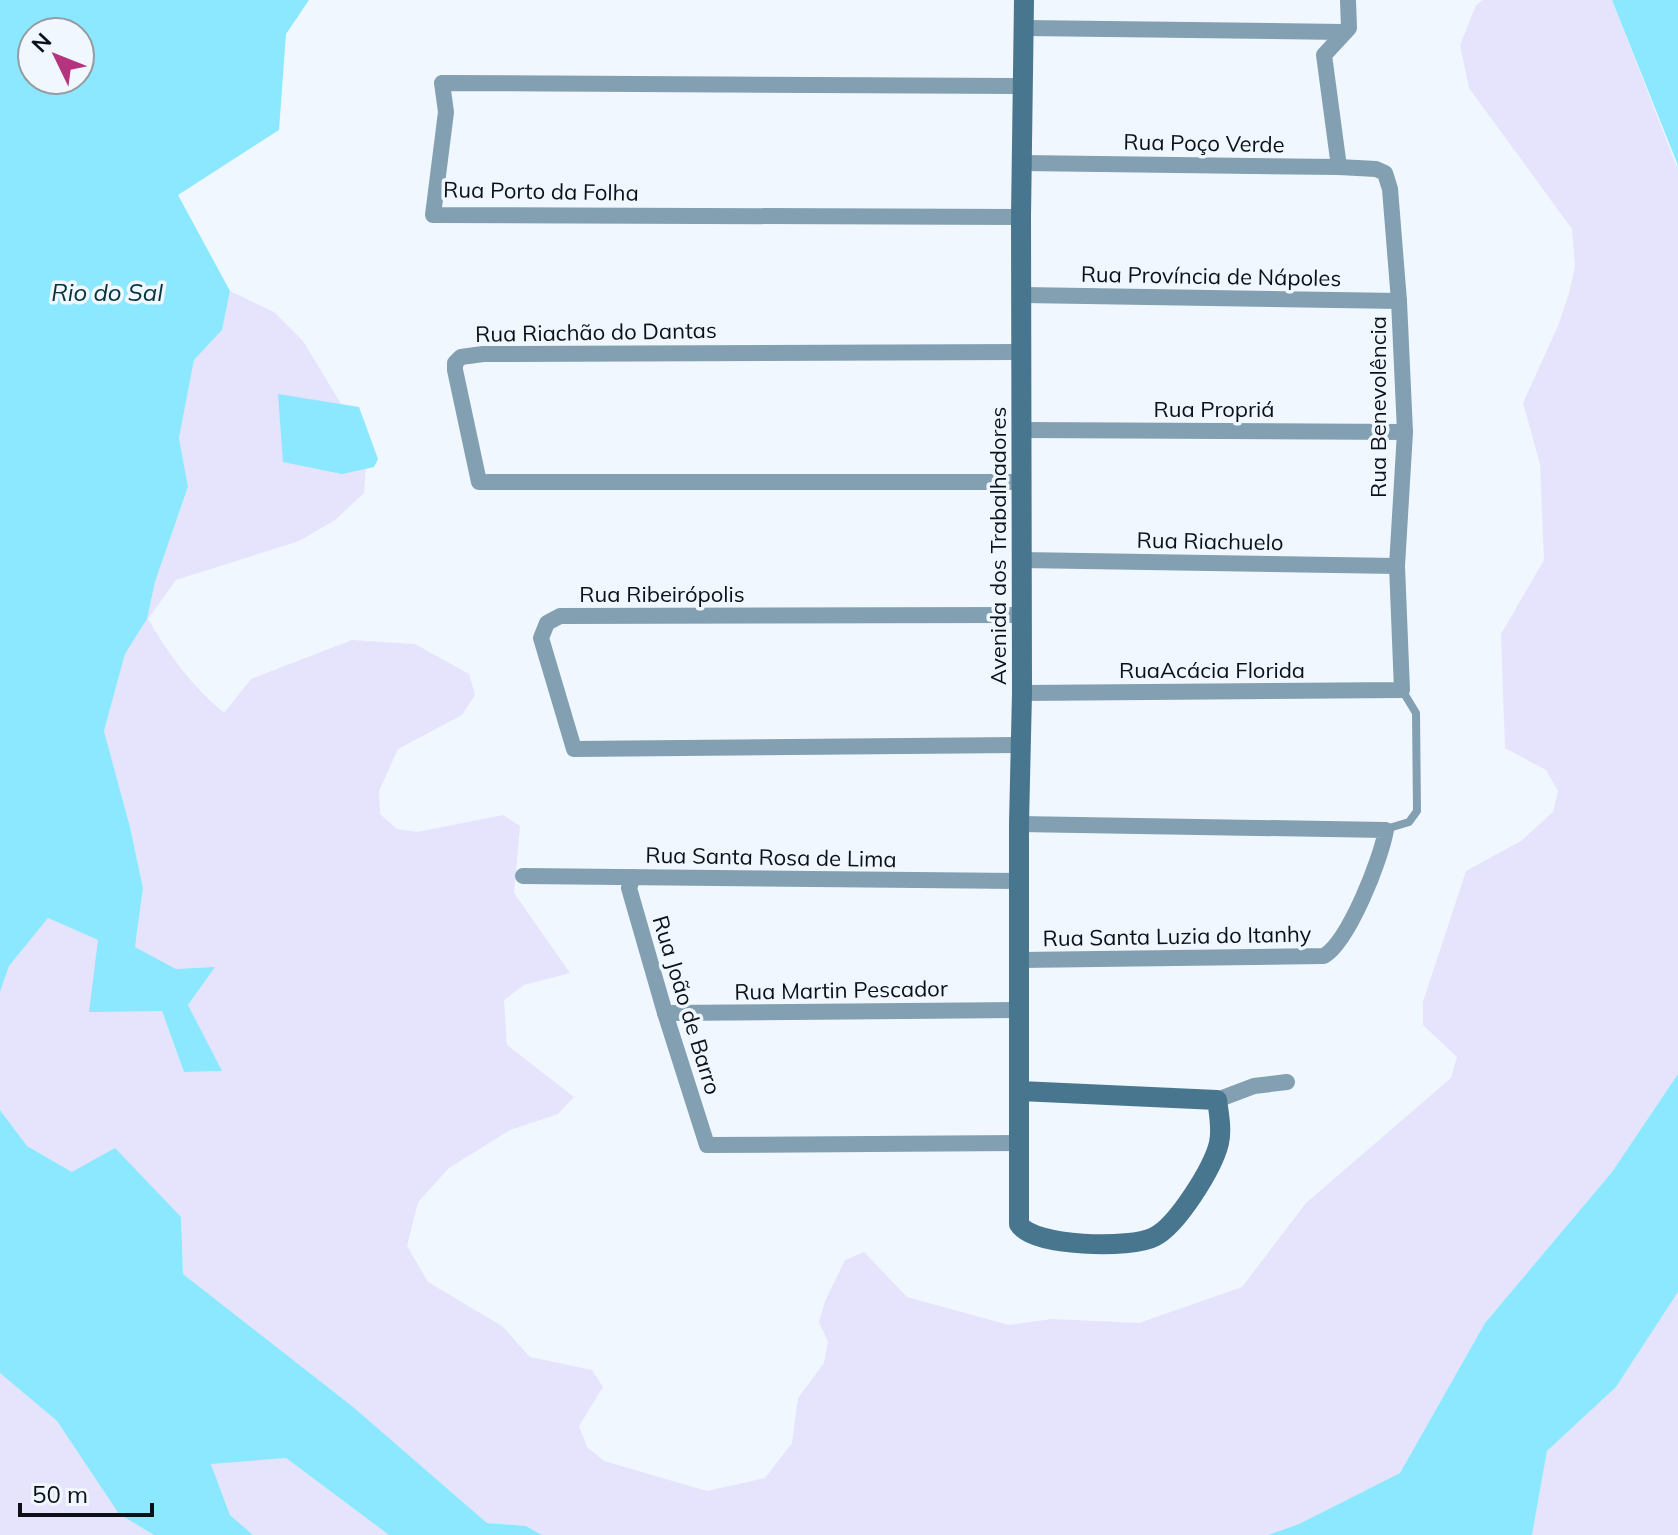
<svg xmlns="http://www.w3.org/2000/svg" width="1678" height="1535" font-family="Mulish,sans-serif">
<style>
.green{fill:#e6e3fd}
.water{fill:#8ce8fe;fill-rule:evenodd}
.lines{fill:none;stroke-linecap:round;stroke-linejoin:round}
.lane{stroke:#82a0b1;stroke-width:8}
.street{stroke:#82a0b1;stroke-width:16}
.secondary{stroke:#49768f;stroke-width:20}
.labels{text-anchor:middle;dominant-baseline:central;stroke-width:7;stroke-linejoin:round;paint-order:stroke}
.street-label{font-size:22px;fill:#0c1117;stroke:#f1f7ff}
.water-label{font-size:24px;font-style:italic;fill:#06333d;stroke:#f1f7ff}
</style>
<rect width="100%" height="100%" fill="#f1f7ff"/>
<g class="green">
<path d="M1483 0H1612L1678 170V1074L1612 1172 1485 1323 1400 1473 1299 1524 1268 1535H542L526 1526 487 1523 352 1406 183 1274 181 1217 72 1172 27 1146 0 1110V992L9 966 48 918 98 940 162 1011 184 1072 221 1071 188 1005 214 968 176 969 135 947 143 888 130 827 104 731 125 654 147 619 155 582 188 488 179 438 194 360 222 330 230 291 274 312 303 341 361 437 367 453 364 493 335 520 299 541 176 580 148 619C169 655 192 686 224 713L251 679 352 640 415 644 469 674 475 695 462 715 398 749 379 791 380 814 397 829 417 832 503 815 520 826 514 893 570 973 524 985 504 1000 507 1045 574 1097 558 1114 510 1130 449 1168 418 1202 407 1246 428 1282 502 1326 530 1357 592 1370 603 1387 579 1426 587 1447 604 1461 707 1491 765 1478 792 1443 798 1398 824 1363 828 1342 819 1322 825 1301 845 1260 864 1252 907 1297 1009 1325 1052 1319 1139 1323 1242 1287 1306 1203 1451 1078 1457 1057 1423 1025V1002L1466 871 1521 841 1553 812 1558 791 1546 770 1505 748 1501 634 1544 560 1540 464 1523 403 1558 326 1569 293 1575 266 1572 229 1469 88 1460 45 1476 5Z"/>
<path d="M1678 1292V1535H1532L1547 1451 1616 1387Z"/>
<path d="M0 1373 57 1421 119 1514 154 1535H0Z"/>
<path d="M286 1458 389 1535H253L230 1515 211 1463Z"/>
</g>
<g class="water">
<path d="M0 0H309L286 34 279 130 178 195 230 291 222 330 194 360 179 438 188 487 155 582 147 619 125 654 104 731 130 827 143 888 135 947 176 969 215 967 188 1005 222 1071 184 1072 162 1011 89 1012 98 940 48 918 9 966 0 992ZM32 32H80V80H32Z"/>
<path d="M1612 0H1678V170L1677 163Z"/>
<path d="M278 394 359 407 378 459 374 467 342 474 283 462Z"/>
<path d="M1678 1074V1292L1616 1387 1547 1451 1532 1535H1268L1299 1524 1400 1473 1485 1323 1612 1172Z"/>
<path d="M0 1110 27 1146 72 1172 115 1148 181 1217 183 1274 352 1406 487 1523 526 1526 542 1535H389L286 1458 211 1464 230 1515 253 1535H154L119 1514 57 1421 0 1373Z"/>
</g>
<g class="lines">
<path class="lane" d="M1386 829 1409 822 1417 811 1416 713 1402 690"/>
<g class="street">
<path d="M1025 28 1343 32"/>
<path d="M1022 163 1339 167 1376 169 1385 173 1390 189 1399 301 1405 432 1397 566 1402 690 1022 693"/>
<path d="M1339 167 1324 55 1349 28 1348 0"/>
<path d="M1021 217 433 215 446 112 442 83 1023 86"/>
<path d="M1023 295 1399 301"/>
<path d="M1022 430 1405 432"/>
<path d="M1021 482H479L455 370V363L461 357 483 354 1022 352"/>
<path d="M1021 560 1397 566"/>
<path d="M1020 745 574 749 541 638 547 623 560 616 1021 615"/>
<path d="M1019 824 1386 830C1381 859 1349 941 1324 956L1020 960"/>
<path d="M523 876 1019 881"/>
<path d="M633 877 629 888 665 1013 707 1145 1018 1143"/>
<path d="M665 1013 1019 1010"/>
<path d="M1217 1100 1254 1086 1287 1082"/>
</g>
<path class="secondary" d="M1020 1091 1217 1100C1219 1114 1222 1129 1219 1143 1213 1168 1177 1226 1154 1237 1132 1249 1032 1247 1019 1224V824L1022 693 1021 217 1024 0"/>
</g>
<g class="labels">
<g class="street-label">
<text transform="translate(1204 143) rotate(1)">Rua Poço Verde</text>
<text transform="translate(541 191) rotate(1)">Rua Porto da Folha</text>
<text transform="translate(1211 276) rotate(1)">Rua Província de Nápoles</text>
<text transform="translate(596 332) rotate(-1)">Rua Riachão do Dantas</text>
<text transform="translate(1378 407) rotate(-90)">Rua Benevolência</text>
<text x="1214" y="409">Rua Propriá</text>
<text transform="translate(1210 541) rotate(1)">Rua Riachuelo</text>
<text transform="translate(998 546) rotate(-90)">Avenida dos Trabalhadores</text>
<text x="662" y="594">Rua Ribeirópolis</text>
<text x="1212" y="670">RuaAcácia Florida</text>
<text transform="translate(771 857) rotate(1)">Rua Santa Rosa de Lima</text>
<text transform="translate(1177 936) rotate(-1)">Rua Santa Luzia do Itanhy</text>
<text transform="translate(841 990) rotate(-1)">Rua Martin Pescador</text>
<text transform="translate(687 1005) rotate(73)">Rua João de Barro</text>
</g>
<g class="water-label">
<text x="107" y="292">Rio do Sal</text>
</g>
</g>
<g transform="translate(56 56) rotate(313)"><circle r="38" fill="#f1f7ff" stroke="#959ba2" stroke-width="2"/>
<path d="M0-6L14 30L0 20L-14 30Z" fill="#b4347f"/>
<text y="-12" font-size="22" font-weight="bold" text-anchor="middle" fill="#0c1117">N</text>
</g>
<path d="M20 1503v12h132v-12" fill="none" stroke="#0c1117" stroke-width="4"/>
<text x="32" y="1503" font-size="24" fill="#0c1117" stroke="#f1f7ff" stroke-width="6" paint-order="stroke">50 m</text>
</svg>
